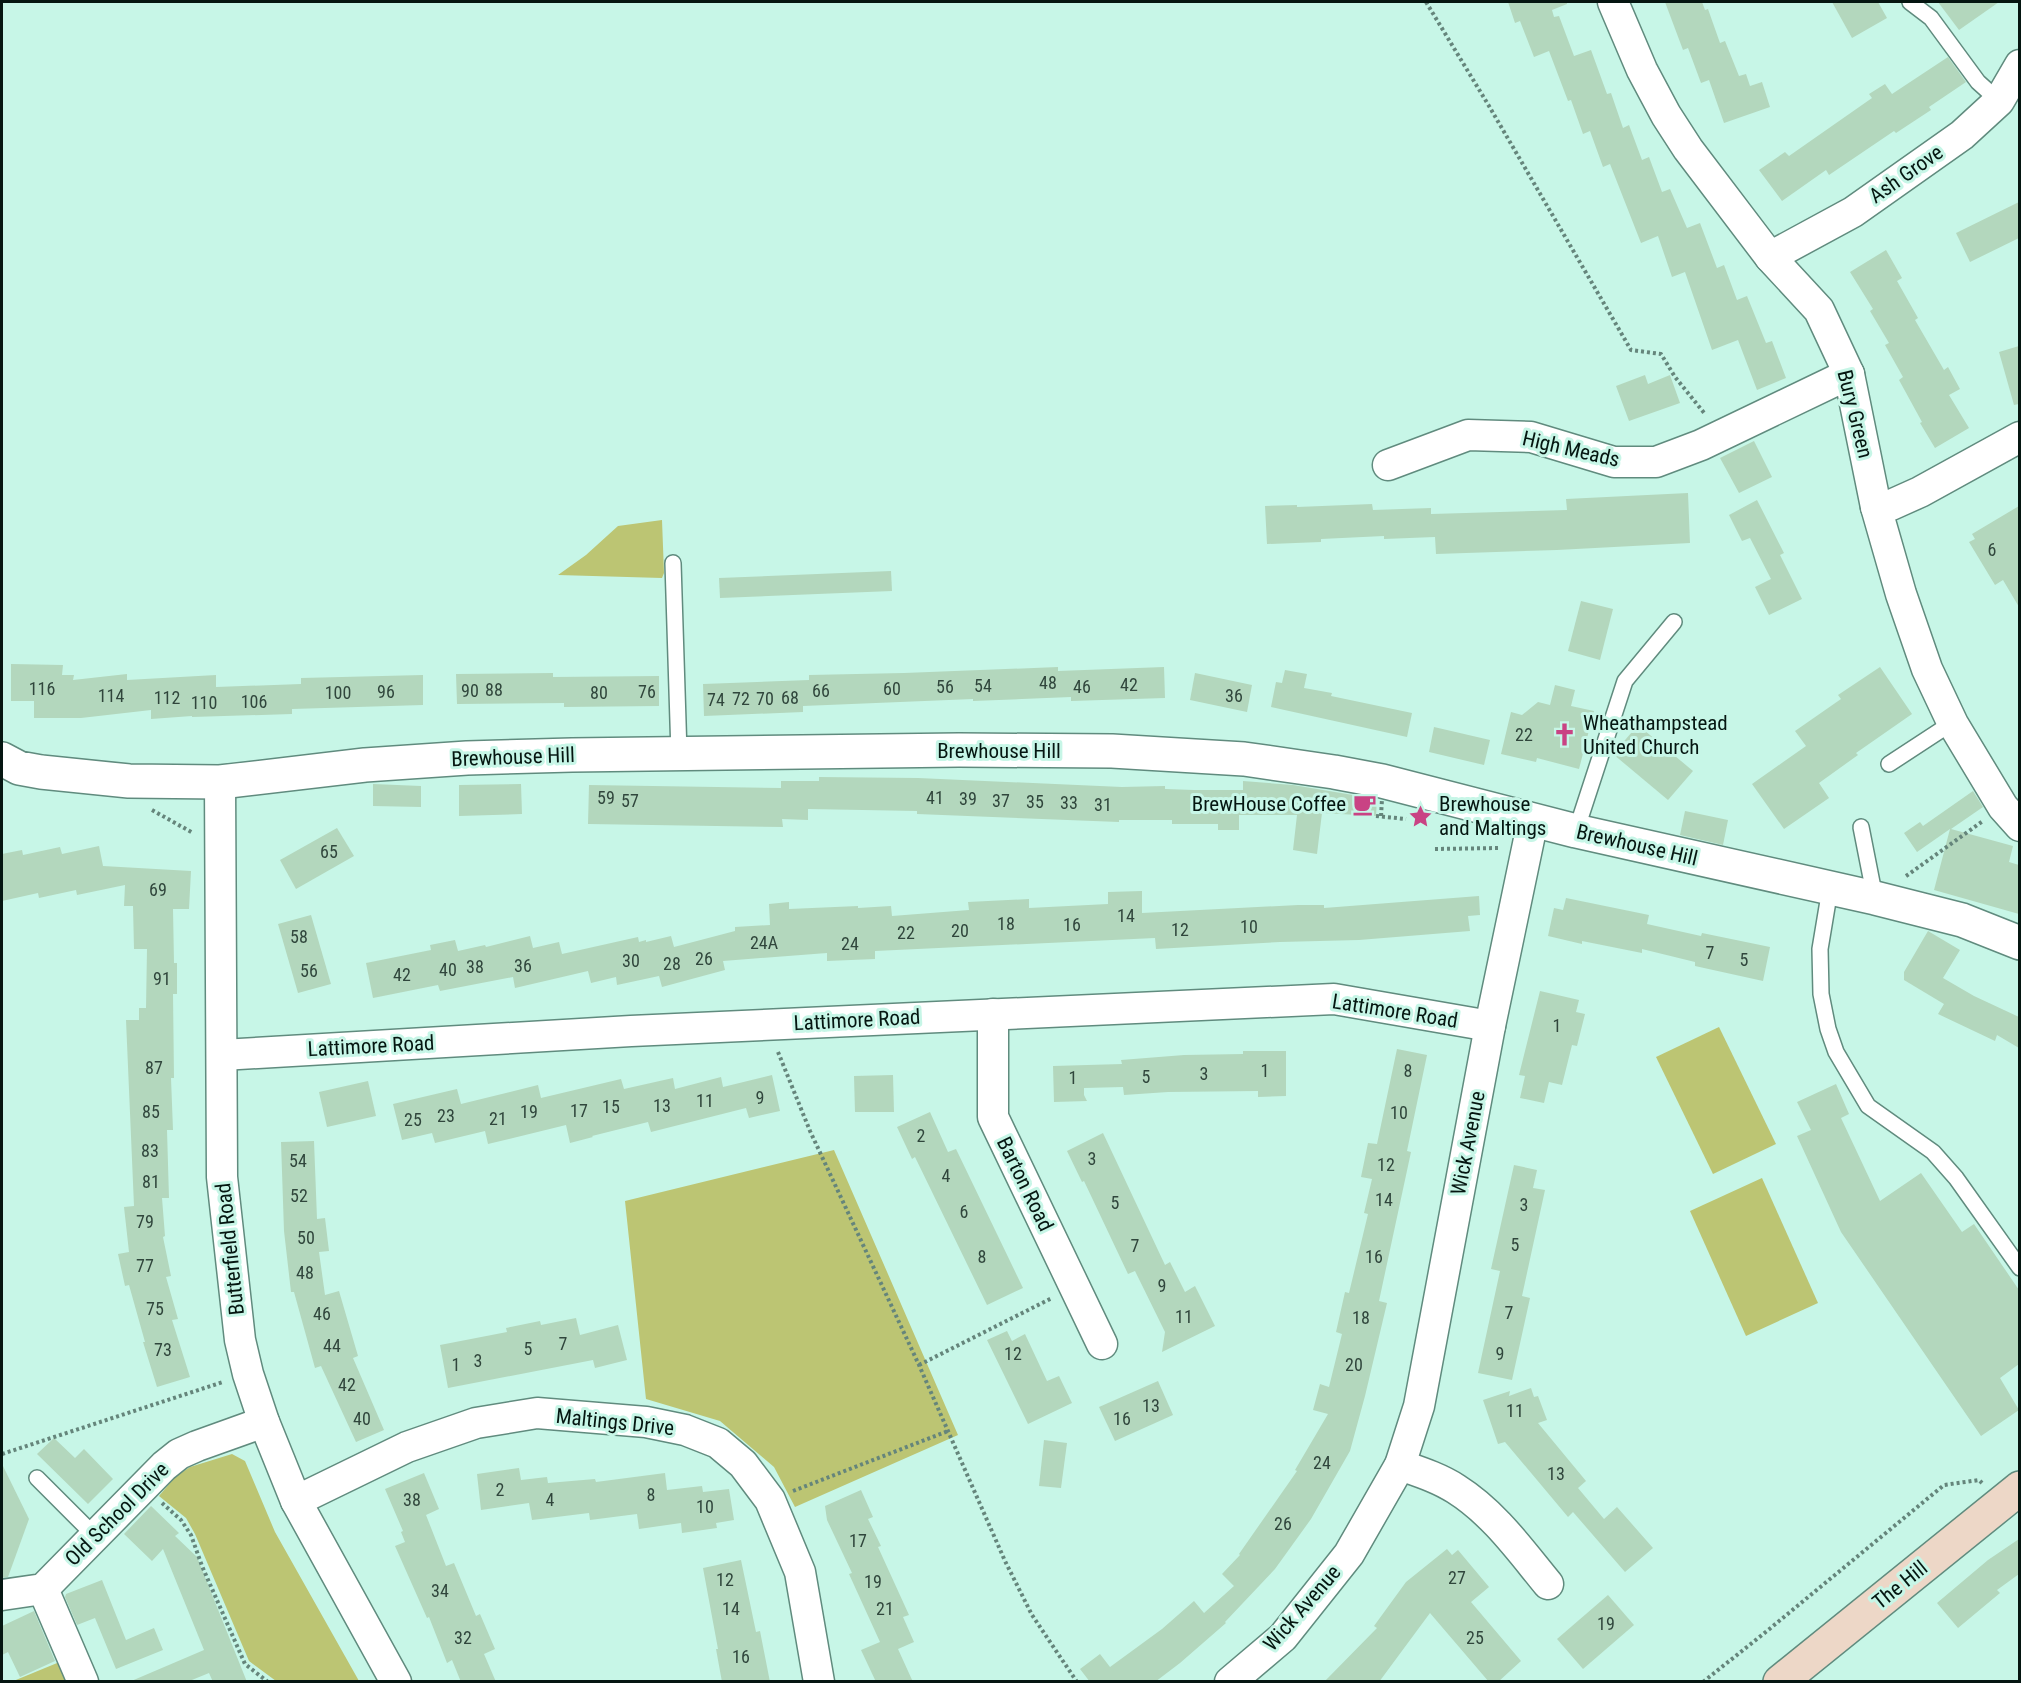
<svg xmlns="http://www.w3.org/2000/svg" width="2021" height="1683" font-family="'Roboto Condensed',sans-serif">
<style>
.green{fill:#bcc573}
.building{fill:#b3d7bd}
.lines{fill:none;stroke-linecap:round;stroke-linejoin:round}
.service-casing{stroke:#608b7e;stroke-width:18}
.minor-casing{stroke:#608b7e;stroke-width:33}
.tertiary-casing{stroke:#608b7e;stroke-width:36}
.secondary-casing{stroke:#608b7e;stroke-width:36}
.path{stroke:#65857b;stroke-width:4;stroke-dasharray:3 3;stroke-linecap:butt}
.service{stroke:#fff;stroke-width:15}
.minor{stroke:#fff;stroke-width:30}
.tertiary{stroke:#fff;stroke-width:33}
.secondary{stroke:#edd7c7;stroke-width:33}
.path-bridge{stroke:#65857b;stroke-width:4;stroke-dasharray:3 3;stroke-linecap:butt}
.labels{text-anchor:middle;dominant-baseline:central;stroke-width:6;stroke-linejoin:round;paint-order:stroke}
.number-label{font-size:18px;fill:#30463c}
.street-label{font-size:21px;fill:#051611;stroke:#c7f6e7}
.poi-label{font-size:21px;fill:#051611;stroke:#c7f6e7;text-anchor:start}
</style>
<rect width="100%" height="100%" fill="#c7f6e7"/>
<g class="green">
<path d="M662 520 664 573 662 578 558 575 586 555 618 526Z"/>
<path d="M1719 1027 1776 1144 1713 1174 1656 1057Z"/>
<path d="M834 1150 958 1435 795 1507 774 1467 720 1421 646 1399 625 1201Z"/>
<path d="M1762 1178 1818 1303 1746 1336 1690 1211Z"/>
<path d="M232 1454 245 1461 275 1532 359 1681H276L249 1661 195 1534 186 1518 159 1496 175 1477 190 1467Z"/>
<path d="M62 1661 71 1682H11Z"/>
</g>
<g class="building">
<path d="M1508 2H1567V4L1552 10 1554 17 1559 16 1574 56 1591 50 1607 94 1611 93 1623 128 1629 125 1642 160 1649 157 1662 192 1670 189 1687 228 1700 223 1717 268 1724 265 1737 300 1747 296 1766 343 1772 341 1786 378 1757 390 1738 340 1712 350 1685 272 1672 277 1658 236 1641 243 1610 164 1603 167 1590 131 1583 134 1571 100 1568 101 1549 51 1534 57 1520 21 1515 23Z"/>
<path d="M1665 2H1702L1705 10 1708 9 1720 43 1725 41 1739 76 1746 74 1750 86 1762 82 1770 107 1724 123 1709 80 1701 83 1688 48 1683 50Z"/>
<path d="M1832 2H1878L1887 18 1852 38Z"/>
<path d="M1938 2H1999L1959 30Z"/>
<path d="M1948 57 1966 82 1929 107 1931 110 1896 133 1894 131 1829 175 1826 170 1782 201 1759 170 1785 152 1789 156 1872 98 1869 94 1885 84 1892 94Z"/>
<path d="M2019 202V238L1970 262 1956 233Z"/>
<path d="M1886 250 1902 278 1897 281 1918 318 1915 320 1944 370 1948 367 1960 389 1949 395 1969 428 1935 448 1920 423 1922 422 1899 380 1903 377 1885 345 1889 343 1870 311 1873 309 1850 272Z"/>
<path d="M2019 346V404L2014 405 1999 352Z"/>
<path d="M1645 375 1648 384 1670 375 1680 403 1629 421 1616 386Z"/>
<path d="M1754 441 1772 477 1739 493 1720 458Z"/>
<path d="M1688 493 1690 543 1557 550 1436 554 1435 537 1384 539V536L1321 539V542L1267 544 1265 506 1297 505V507L1372 504 1373 510 1431 508V514L1567 510 1566 499Z"/>
<path d="M1757 500 1784 553 1780 555 1802 599 1769 615 1755 587 1771 579 1750 538 1742 541 1729 515Z"/>
<path d="M2019 506V607L2003 580 1995 585 1969 542 1975 539 1972 534Z"/>
<path d="M891 571 892 591 720 598 719 578Z"/>
<path d="M1581 601 1613 609 1600 660 1568 651Z"/>
<path d="M11 664 63 665 62 675H74L73 680 127 674V680L216 675V687L301 684V678L423 675V705L292 709V714L192 717V716L151 719V710L81 718H34V701H11Z"/>
<path d="M1058 667V671L1164 667 1165 698 1071 701V697L973 701V699L803 706V712L704 716 703 684 809 680V675L904 673Z"/>
<path d="M1880 667 1912 714 1856 753 1858 755 1819 783 1829 798 1784 829 1752 784 1806 746 1795 731 1841 699 1838 695Z"/>
<path d="M1285 670 1307 674 1304 688 1332 693 1331 696 1412 713 1407 737 1271 707 1276 682 1282 683Z"/>
<path d="M553 673V677L659 676V706L564 707V703L457 704 456 674Z"/>
<path d="M1195 673 1252 685 1247 712 1190 700Z"/>
<path d="M1555 685 1575 690 1571 706 1594 711 1579 769 1537 758 1536 762 1501 754 1511 712 1522 715 1538 702 1550 705Z"/>
<path d="M1638 725 1693 771 1668 800 1613 754Z"/>
<path d="M1434 727 1490 740 1484 765 1429 752Z"/>
<path d="M819 777 918 778 1122 787 1165 786V789L1194 790H1243V781L1293 785 1377 799 1376 816 1322 813 1317 854 1293 850 1297 815H1239V830H1218V824H1172V820H1119V822L917 814V811L808 809V820L782 819 783 827 588 824 589 785 781 788V781H819Z"/>
<path d="M373 784 421 786V807L373 806Z"/>
<path d="M521 784 522 814 459 816V785Z"/>
<path d="M1973 791 1983 807 1951 829 2013 846 2009 862 2019 865V914L1934 890 1950 829 1917 852 1904 833 1920 822 1923 826Z"/>
<path d="M1685 811 1728 820 1723 845 1680 835Z"/>
<path d="M337 828 354 856 296 889 280 860Z"/>
<path d="M99 846 103 866 191 871 189 909H173L174 963H177V994H173L174 1078H171L173 1130H167L169 1198H162L165 1236 163 1237 171 1276 166 1277 178 1319 172 1320 190 1377 157 1387 143 1342H145L129 1285 125 1286 118 1254 129 1252 124 1207 134 1206 126 1020H139V1008H146L147 949H134L133 906H124L125 885 77 895 76 890 39 898 38 893 2 901V854L22 850 23 855 60 847 62 854Z"/>
<path d="M1142 891V913L1298 905H1324V908L1479 896 1480 915 1468 916 1470 931 1359 940 1280 942 1156 949 1155 938 875 951V959L827 961V953L723 961 725 970 662 987 659 976 617 985 616 977 591 983 588 971 515 988 513 977 440 991 438 985 373 998 366 963 431 950 430 945 455 940 458 951 485 945 486 947 530 936 533 948 559 942 562 954 638 937 639 942 646 940V942L671 936 674 947 735 931V927L770 925 769 904 789 902V909L858 906V908L891 906 892 916 969 910 968 902 1029 899V908L1108 904V892Z"/>
<path d="M1566 898 1649 915 1647 924 1701 936 1702 933 1770 947 1763 981 1695 966V962L1642 949V953L1582 941V944L1548 936 1554 908 1563 910Z"/>
<path d="M311 915 331 984 298 993 278 924Z"/>
<path d="M1928 931 1960 950 1943 978 1974 996 2019 1017V1048L1997 1035 1995 1041 1938 1014 1944 1004 1904 980V972Z"/>
<path d="M1540 991 1579 1000 1576 1012 1585 1014 1577 1046 1572 1045 1562 1085 1549 1082 1544 1103 1520 1098 1525 1076 1519 1075Z"/>
<path d="M1397 1049 1427 1055 1407 1151 1411 1152 1379 1301 1387 1303 1365 1396 1350 1451 1311 1519 1275 1569 1225 1622 1226 1623 1180 1663 1155 1682H1090L1080 1669 1100 1654 1110 1667 1162 1629 1194 1601 1204 1613 1234 1586 1222 1574 1240 1555 1239 1554 1297 1471 1295 1470 1328 1414 1313 1410 1320 1384 1329 1387 1342 1334 1336 1332 1345 1292 1349 1293 1368 1214 1364 1213 1372 1179 1361 1177 1368 1143 1377 1144Z"/>
<path d="M1243 1051H1286V1096L1258 1097V1091L1168 1092 1124 1095 1123 1087 1084 1088V1095L1087 1101 1054 1102 1053 1066 1122 1064 1121 1060 1184 1055 1243 1054Z"/>
<path d="M772 1075 780 1111 749 1118 746 1108 651 1132 648 1122 592 1136 593 1137 570 1143 566 1125 488 1144 485 1131 435 1143 432 1133 402 1140 393 1104 457 1089 461 1104 538 1085 541 1098 621 1079 624 1089 673 1078 675 1089 721 1077 723 1087Z"/>
<path d="M893 1075 894 1112H855L854 1076Z"/>
<path d="M368 1081 376 1116 327 1127 319 1092Z"/>
<path d="M1836 1084 1849 1114 1841 1118 1880 1201 1921 1173 1962 1232 1974 1224 2019 1290V1364L2000 1378 2019 1410 1981 1436 1841 1232 1797 1136 1811 1130 1797 1102Z"/>
<path d="M930 1112 948 1152 956 1149 1023 1288 987 1305 915 1157 912 1159 897 1127Z"/>
<path d="M1103 1133 1165 1265 1170 1262 1185 1292 1195 1286 1215 1326 1162 1352 1165 1332 1135 1271 1128 1274 1084 1181 1082 1182 1067 1151Z"/>
<path d="M314 1141 317 1219 325 1218 329 1251 319 1252 325 1295 339 1291 358 1356 353 1358 384 1430 356 1442 321 1366 315 1368 294 1292H291L284 1231 281 1142Z"/>
<path d="M1514 1165 1537 1170 1533 1188 1545 1190 1522 1296 1530 1298 1512 1380 1478 1373 1500 1271 1491 1269Z"/>
<path d="M576 1318 580 1335 618 1325 627 1360 595 1368 593 1360 448 1388 440 1345 507 1332 506 1328 540 1321 541 1325Z"/>
<path d="M1007 1331 1012 1341 1025 1334 1047 1381 1059 1376 1072 1403 1028 1424 987 1340Z"/>
<path d="M1158 1381 1173 1415 1115 1441 1099 1407Z"/>
<path d="M1531 1388 1534 1397 1538 1396 1547 1420 1538 1423 1586 1481 1578 1488 1604 1519 1617 1507 1653 1548 1625 1572 1573 1512 1568 1517 1505 1442 1498 1444 1483 1400 1510 1391 1509 1396Z"/>
<path d="M54 1438 75 1458 84 1449 113 1479 88 1504 37 1454Z"/>
<path d="M1044 1440 1067 1443 1061 1488 1039 1486Z"/>
<path d="M2 1464 29 1519 8 1577 2 1578Z"/>
<path d="M519 1468 521 1480 547 1477 548 1483 595 1479 596 1482 665 1473 667 1490 702 1486 703 1492 729 1489 734 1520 716 1523 717 1528 682 1533 681 1523 639 1529 637 1514 590 1520 589 1513 532 1520 529 1503 481 1510 477 1474Z"/>
<path d="M424 1473 439 1509 426 1515 446 1566 454 1563 476 1616 480 1614 495 1649 484 1654 496 1682H461L452 1660 447 1663 429 1617 427 1618 395 1546 405 1542 401 1532 403 1531 385 1489Z"/>
<path d="M861 1490 873 1517 868 1519 881 1546 878 1547 909 1615 903 1617 914 1642 898 1649 913 1682H876L861 1650 880 1642 849 1574 852 1573 827 1520 825 1506Z"/>
<path d="M151 1506 179 1533 175 1536 197 1557 247 1682H213L209 1673 187 1682H129L204 1650 163 1549 152 1561 124 1534Z"/>
<path d="M2019 1539V1574L1997 1590 2000 1593 1958 1628 1937 1603 1988 1560Z"/>
<path d="M1447 1549 1452 1555 1458 1550 1489 1587 1471 1602 1521 1661 1498 1682H1489L1430 1613 1379 1682H1324L1377 1628 1374 1626 1406 1582Z"/>
<path d="M741 1560 756 1632 760 1631 770 1682H722L716 1649H718L703 1568Z"/>
<path d="M102 1580 126 1640 154 1628 163 1650 116 1669 95 1618 77 1625 65 1597 66 1594Z"/>
<path d="M1608 1595 1634 1625 1583 1669 1557 1639Z"/>
<path d="M34 1611 55 1661 20 1677 8 1652 2 1655V1626Z"/>
</g>
<g class="lines">
<defs>
<g id="service">
<path d="M1910 2 1931 18 1978 82 1999 101"/>
<path d="M673 563 679 754"/>
<path d="M1889 764 1941 730 1953 724"/>
<path d="M1861 827 1875 898"/>
<path d="M1576 831 1625 681 1674 622"/>
<path d="M1830 889 1820 949 1821 994 1828 1029 1836 1052 1868 1106 1933 1152 1956 1178 2020 1268"/>
<path d="M37 1478 95 1536"/>
</g>
<g id="minor">
<path d="M1613 2 1642 70 1666 115 1688 149 1770 257 1819 310 1849 374 1876 507 1901 594 1927 669 1953 724 2003 807 2020 826"/>
<path d="M1770 257 1853 212 1962 135 1999 101 2020 65"/>
<path d="M1388 465 1468 435 1531 437 1614 462H1656L1701 445 1849 374"/>
<path d="M1876 507 1891 505 1920 492 2020 437"/>
<path d="M220 782 222 1177 240 1340 248 1374 264 1422 296 1501 396 1682"/>
<path d="M993 1014V1117L1102 1344"/>
<path d="M222 1055 631 1031 1334 999 1490 1026"/>
<path d="M1400 1465C1420 1472 1439 1478 1456 1489 1494 1513 1520 1550 1548 1584"/>
<path d="M296 1501 407 1447 476 1423 537 1413 646 1422 685 1430 718 1443 743 1464 770 1500 800 1572 819 1682"/>
<path d="M43 1589 83 1682"/>
<path d="M2 1595 43 1589 164 1466 179 1454 197 1446 264 1422"/>
<path d="M1230 1682 1283 1637 1349 1554 1400 1465 1419 1406 1490 1026 1533 820"/>
</g>
<path id="tertiary" d="M2 759 19 768 41 772 129 781 220 782 365 765 467 758 572 755 959 750 1112 751 1244 759 1334 772 1382 781 1576 831 1875 898 1962 920 2020 943"/>
<path id="secondary" d="M1780 1682 2020 1488"/>
</defs>
<use href="#service" class="service-casing"/>
<use href="#minor" class="minor-casing"/>
<use href="#tertiary" class="tertiary-casing"/>
<use href="#secondary" class="secondary-casing"/>
<g class="path">
<path d="M1426 2 1489 106 1631 350 1661 354 1675 377 1705 414"/>
<path d="M152 810 193 833"/>
<path d="M1376 816 1406 819"/>
<path d="M1435 849 1500 848"/>
<path d="M1906 876 1983 821"/>
<path d="M778 1052 810 1131 919 1365 1005 1561 1032 1615 1077 1682"/>
<path d="M919 1365 1052 1298"/>
<path d="M2 1454 223 1382"/>
<path d="M793 1491 948 1431"/>
<path d="M162 1503 181 1520 191 1535 202 1566 245 1664 268 1682"/>
<path d="M1703 1682 1767 1631 1944 1485 1979 1480 1982 1483"/>
</g>
<use href="#service" class="service"/>
<use href="#minor" class="minor"/>
<use href="#tertiary" class="tertiary"/>
<use href="#secondary" class="secondary"/>
<path class="path-bridge" d="M1381 816 1382 799"/>
</g>
<defs>
<symbol id="church-bare" viewBox="-9 -9 18 18"><path d="M-1.2-6h2.4v3.5h3.3v2.4h-3.3V6h-2.4V-.1h-3.3v-2.4h3.3Z" fill="#c94384" stroke="#c7f6e7" stroke-width="2.5" paint-order="stroke"/></symbol>
<symbol id="cafe-bare" viewBox="-9 -9 18 18"><path d="M-5.5-4.5H6V0H3Q3 3.5 0 3.5H-2.5Q-5.5 3.5-5.5 0ZM3-3.2v2h1.7v-2ZM-6 4.5H4V6H-6Z" fill="#c94384" stroke="#c7f6e7" stroke-width="2.5" paint-order="stroke"/></symbol>
<symbol id="sight-bare" viewBox="-9 -9 18 18"><path d="M0-6L1.8-2.2L6-1.7L2.9 1.2L3.7 5.4L0 3.3L-3.7 5.4L-2.9 1.2L-6-1.7L-1.8-2.2Z" fill="#c94384" stroke="#c7f6e7" stroke-width="2.5" paint-order="stroke"/></symbol>
</defs>
<g fill-rule="evenodd">
<use href="#church-bare" x="1548" y="718" width="33" height="33"/>
<use href="#cafe-bare" x="1348" y="788" width="33" height="33"/>
<use href="#sight-bare" x="1404" y="800" width="33" height="33"/>
</g>
<g class="labels">
<g class="number-label">
<text x="1992" y="549">6</text>
<text x="1048" y="682">48</text>
<text x="1129" y="684">42</text>
<text x="983" y="685">54</text>
<text x="945" y="686">56</text>
<text x="1082" y="686">46</text>
<text x="42" y="688">116</text>
<text x="892" y="688">60</text>
<text x="494" y="689">88</text>
<text x="470" y="690">90</text>
<text x="821" y="690">66</text>
<text x="386" y="691">96</text>
<text x="647" y="691">76</text>
<text x="338" y="692">100</text>
<text x="599" y="692">80</text>
<text x="111" y="695">114</text>
<text x="1234" y="695">36</text>
<text x="167" y="697">112</text>
<text x="790" y="697">68</text>
<text x="741" y="698">72</text>
<text x="765" y="698">70</text>
<text x="716" y="699">74</text>
<text x="254" y="701">106</text>
<text x="204" y="702">110</text>
<text x="1524" y="734">22</text>
<text x="606" y="797">59</text>
<text x="935" y="797">41</text>
<text x="968" y="798">39</text>
<text x="630" y="800">57</text>
<text x="1001" y="800">37</text>
<text x="1035" y="801">35</text>
<text x="1069" y="802">33</text>
<text x="1103" y="804">31</text>
<text x="329" y="851">65</text>
<text x="158" y="889">69</text>
<text x="1126" y="915">14</text>
<text x="1006" y="923">18</text>
<text x="1072" y="924">16</text>
<text x="1249" y="926">10</text>
<text x="1180" y="929">12</text>
<text x="960" y="930">20</text>
<text x="906" y="932">22</text>
<text x="299" y="936">58</text>
<text x="764" y="942">24A</text>
<text x="850" y="943">24</text>
<text x="1710" y="952">7</text>
<text x="704" y="958">26</text>
<text x="1744" y="959">5</text>
<text x="631" y="960">30</text>
<text x="672" y="963">28</text>
<text x="523" y="965">36</text>
<text x="475" y="966">38</text>
<text x="448" y="969">40</text>
<text x="309" y="970">56</text>
<text x="402" y="974">42</text>
<text x="162" y="978">91</text>
<text x="1557" y="1025">1</text>
<text x="154" y="1067">87</text>
<text x="1265" y="1070">1</text>
<text x="1408" y="1070">8</text>
<text x="1204" y="1073">3</text>
<text x="1146" y="1076">5</text>
<text x="1073" y="1077">1</text>
<text x="760" y="1097">9</text>
<text x="705" y="1100">11</text>
<text x="662" y="1105">13</text>
<text x="611" y="1106">15</text>
<text x="579" y="1110">17</text>
<text x="151" y="1111">85</text>
<text x="529" y="1111">19</text>
<text x="1399" y="1112">10</text>
<text x="446" y="1115">23</text>
<text x="498" y="1118">21</text>
<text x="413" y="1119">25</text>
<text x="921" y="1135">2</text>
<text x="150" y="1150">83</text>
<text x="1092" y="1158">3</text>
<text x="298" y="1160">54</text>
<text x="1386" y="1164">12</text>
<text x="946" y="1175">4</text>
<text x="151" y="1181">81</text>
<text x="299" y="1195">52</text>
<text x="1384" y="1199">14</text>
<text x="1115" y="1202">5</text>
<text x="1524" y="1204">3</text>
<text x="964" y="1211">6</text>
<text x="145" y="1221">79</text>
<text x="306" y="1237">50</text>
<text x="1515" y="1244">5</text>
<text x="1135" y="1245">7</text>
<text x="982" y="1256">8</text>
<text x="1374" y="1256">16</text>
<text x="145" y="1265">77</text>
<text x="305" y="1272">48</text>
<text x="1162" y="1285">9</text>
<text x="155" y="1308">75</text>
<text x="1509" y="1312">7</text>
<text x="322" y="1313">46</text>
<text x="1184" y="1316">11</text>
<text x="1361" y="1317">18</text>
<text x="563" y="1343">7</text>
<text x="332" y="1345">44</text>
<text x="528" y="1348">5</text>
<text x="163" y="1349">73</text>
<text x="1013" y="1353">12</text>
<text x="1500" y="1353">9</text>
<text x="478" y="1360">3</text>
<text x="456" y="1364">1</text>
<text x="1354" y="1364">20</text>
<text x="347" y="1384">42</text>
<text x="1151" y="1405">13</text>
<text x="1515" y="1410">11</text>
<text x="362" y="1418">40</text>
<text x="1122" y="1418">16</text>
<text x="1322" y="1462">24</text>
<text x="1556" y="1473">13</text>
<text x="500" y="1489">2</text>
<text x="651" y="1494">8</text>
<text x="412" y="1499">38</text>
<text x="550" y="1499">4</text>
<text x="705" y="1506">10</text>
<text x="1283" y="1523">26</text>
<text x="858" y="1540">17</text>
<text x="1457" y="1577">27</text>
<text x="725" y="1579">12</text>
<text x="873" y="1581">19</text>
<text x="440" y="1590">34</text>
<text x="731" y="1608">14</text>
<text x="885" y="1608">21</text>
<text x="1606" y="1623">19</text>
<text x="463" y="1637">32</text>
<text x="1475" y="1637">25</text>
<text x="741" y="1656">16</text>
</g>
<g class="street-label">
<text transform="translate(1906 174) rotate(-35)">Ash Grove</text>
<text transform="translate(1855 414) rotate(76)">Bury Green</text>
<text transform="translate(1571 449) rotate(13)">High Meads</text>
<text x="999" y="751">Brewhouse Hill</text>
<text transform="translate(513 757) rotate(-2)">Brewhouse Hill</text>
<text transform="translate(1637 845) rotate(13)">Brewhouse Hill</text>
<text transform="translate(1395 1011) rotate(9)">Lattimore Road</text>
<text transform="translate(857 1020) rotate(-3)">Lattimore Road</text>
<text transform="translate(371 1046) rotate(-3)">Lattimore Road</text>
<text transform="translate(1468 1143) rotate(-79)">Wick Avenue</text>
<text transform="translate(1025 1184) rotate(64)">Barton Road</text>
<text transform="translate(230 1249) rotate(-96)">Butterfield Road</text>
<text transform="translate(615 1422) rotate(6)">Maltings Drive</text>
<text transform="translate(117 1514) rotate(-45)">Old School Drive</text>
<text transform="translate(1900 1585) rotate(-39)">The Hill</text>
<text transform="translate(1302 1608) rotate(-49)">Wick Avenue</text>
</g>
<g class="poi-label">
<text x="1583" y="723">Wheathampstead<tspan x="1583" dy="24">United Church</tspan></text>
<text x="1346" y="804" text-anchor="end">BrewHouse Coffee</text>
<text x="1439" y="804">Brewhouse<tspan x="1439" dy="24">and Maltings</tspan></text>
</g>
</g>
<rect width="2021" height="1683" fill="none" stroke="#051611" stroke-width="6"/>
</svg>
